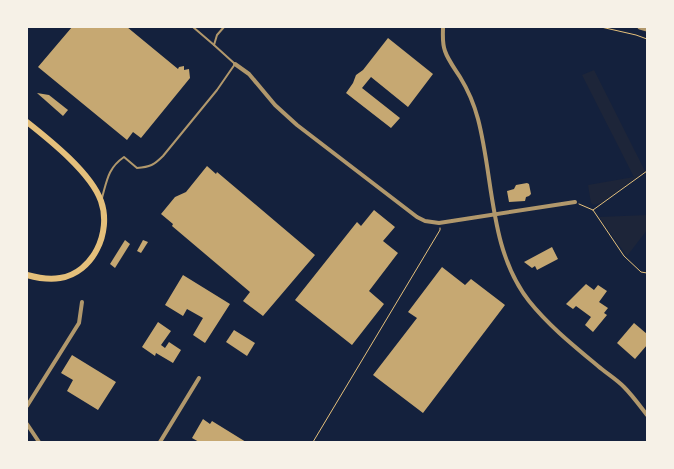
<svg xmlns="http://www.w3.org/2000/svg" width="674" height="469" font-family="Rubik,sans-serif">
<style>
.green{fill:#1d2539}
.building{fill:#c6a872}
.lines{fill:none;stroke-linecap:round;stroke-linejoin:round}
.path{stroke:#e5c07b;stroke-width:1}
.service{stroke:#b1986c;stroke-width:2}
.minor{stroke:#b1986c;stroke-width:4}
.tertiary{stroke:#b1986c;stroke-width:5}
.primary{stroke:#e5c07b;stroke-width:6}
</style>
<rect width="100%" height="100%" fill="#14213d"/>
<g class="green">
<path d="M594 70 645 171 601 203 594 205 591 203 588 185 634 177 582 75Z"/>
<path d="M647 215V230L627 256 599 217Z"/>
</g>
<g class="building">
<path d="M72 27H127L178 69 179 67 184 66V70L189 69 190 78 141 138 133 132 127 140 38 67Z"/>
<path d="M388 38 433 74 408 107 371 77 362 88 400 118 391 128 346 93 353 83 356 75 363 70Z"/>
<path d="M37 93 49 95 68 110 63 116Z"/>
<path d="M207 166 216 174 217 172 315 255 263 316 243 301 250 292 172 226 173 224 161 214 175 197 186 192Z"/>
<path d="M527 183 529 184 531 194 529 196 526 197 525 201 509 202 507 191 514 189 516 185Z"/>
<path d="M374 210 395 227 383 241 398 253 369 291 384 304 352 345 295 300 357 222 361 226Z"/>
<path d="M125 240 130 244 115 268 110 264Z"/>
<path d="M143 240 148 242 141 253 137 251Z"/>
<path d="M552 247 558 259 537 270 535 266 532 268 524 262Z"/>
<path d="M442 267 465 285 471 279 505 305 423 413 373 375 417 318 408 312Z"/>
<path d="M183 275 230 304 205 343 193 335 203 318 187 309 183 316 165 305Z"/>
<path d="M586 284 594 290 598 285 607 291 599 302 608 308 604 313 607 315 593 332 585 325 591 317 576 306 573 309 566 304Z"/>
<path d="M158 322 171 331 161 345 165 348 169 342 181 350 173 363 156 353 155 356 142 347Z"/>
<path d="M634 323 647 334V345L635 359 617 343Z"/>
<path d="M234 330 255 343 247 356 226 342Z"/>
<path d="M72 355 116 382 98 410 67 391 73 380 61 373Z"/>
<path d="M203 419 210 424 212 421 246 442H199L192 438Z"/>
</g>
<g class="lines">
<g class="path">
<path d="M601 27 636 35 647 39"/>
<path d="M579 204 593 210 624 256 641 272 647 273"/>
<path d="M593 210 647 171"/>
<path d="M313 442 440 230V228"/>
</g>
<g class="service">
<path d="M193 27 214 45"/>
<path d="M102 198C107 180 108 168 124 157L137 168C150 167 154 165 163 156L217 90 235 64 214 45 217 35 224 27"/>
</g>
<g class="minor">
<path d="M443 27C443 35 442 43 445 51 448 60 455 69 460 77 468 90 474 104 478 119 494 180 489 250 529 301 549 326 574 346 598 366 606 373 616 379 624 387 632 395 640 406 647 415"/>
<path d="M235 64 249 74 275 105 297 125 417 217 425 221 439 223 575 202"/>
<path d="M27 406 79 323 82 302"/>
<path d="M27 424 39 442"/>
<path d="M160 442 199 378"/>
</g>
<path class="tertiary" d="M640 27 647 29"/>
<path class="primary" d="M27 122C51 141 91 173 101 201 112 232 93 273 60 278 49 280 38 278 27 275"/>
</g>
<rect width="674" height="469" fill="none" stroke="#f6f1e7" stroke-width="56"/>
</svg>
